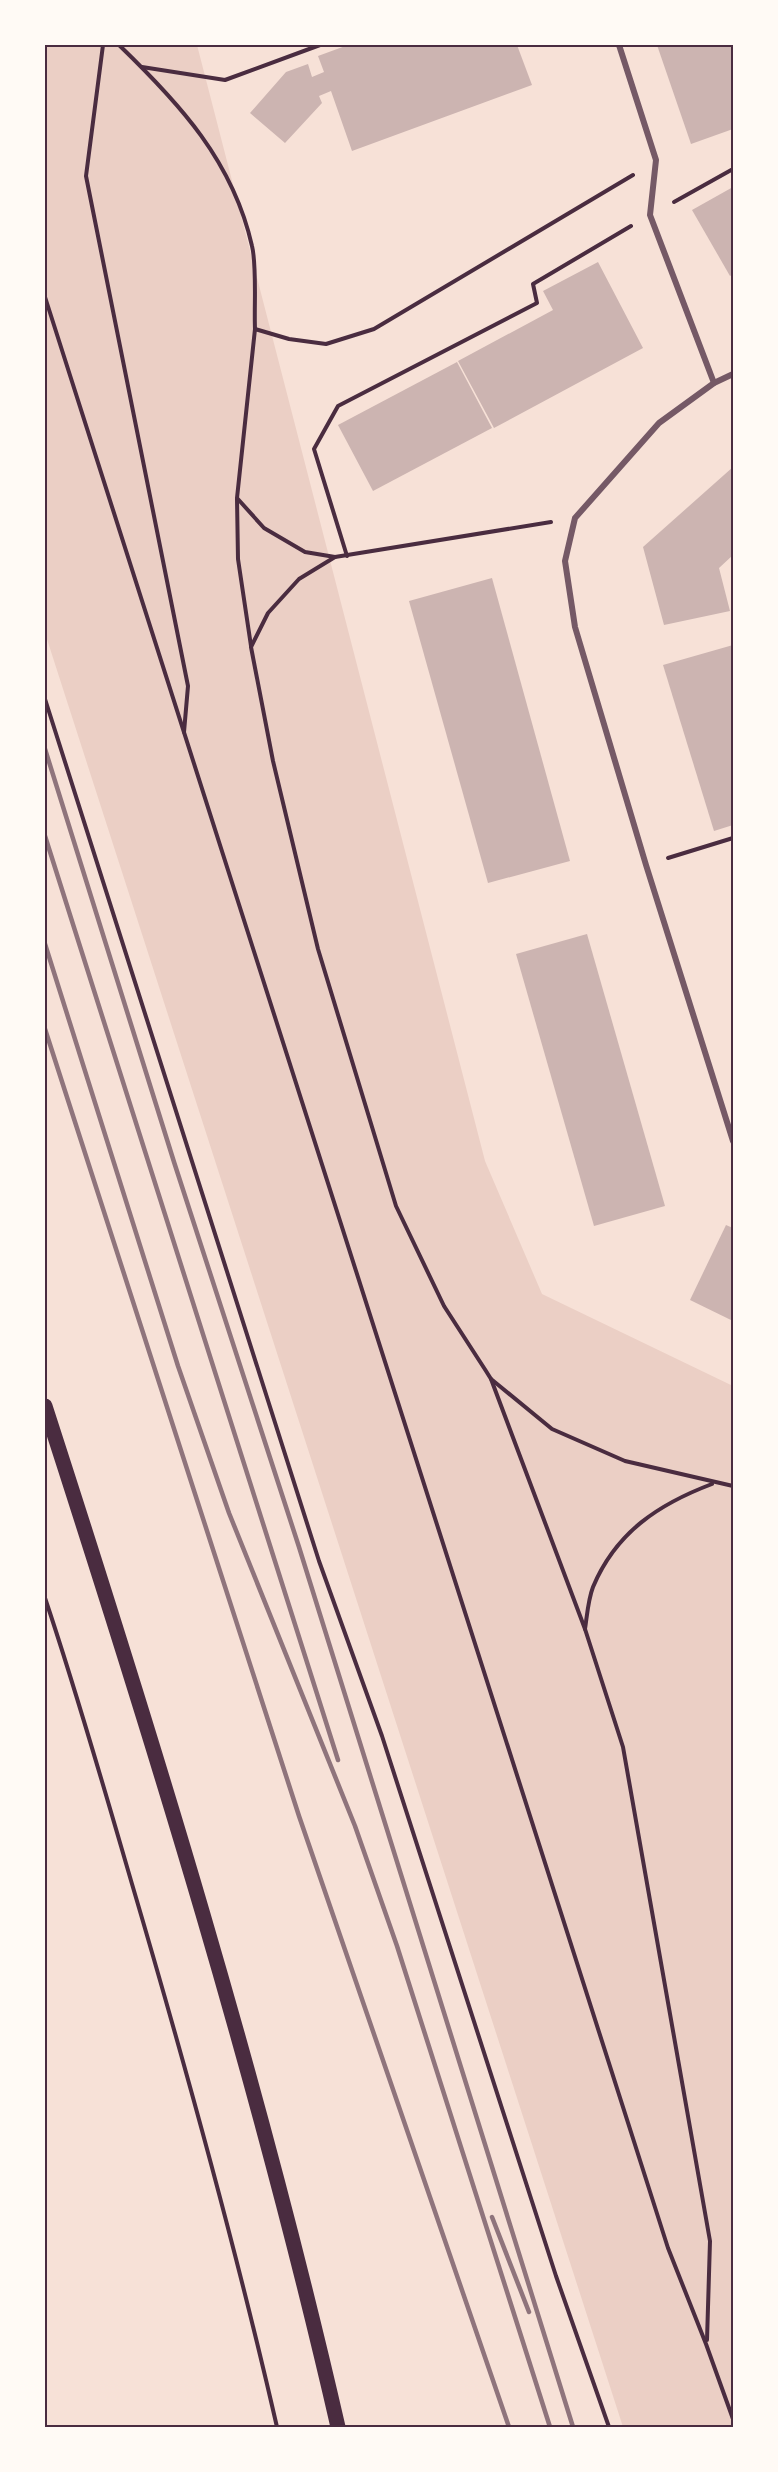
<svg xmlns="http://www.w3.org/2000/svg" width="778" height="2472" font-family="Manrope,sans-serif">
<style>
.green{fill:#ebcfc5}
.building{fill:#ccb4b1}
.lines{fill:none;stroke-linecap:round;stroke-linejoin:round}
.path{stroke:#4a2c40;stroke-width:4}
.minor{stroke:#755966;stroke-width:6}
.primary{stroke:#4a2c40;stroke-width:15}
.rail{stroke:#8f747c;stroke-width:4.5}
.neatline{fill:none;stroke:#4a2c40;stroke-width:2}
</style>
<rect width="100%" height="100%" fill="#f7e1d7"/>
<path class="green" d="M45 45H197L485 1161 542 1294 733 1386V2427H623L45 633Z"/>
<g class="building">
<path d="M348 45H517L532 85 352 151 331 91 319 96 322 103 285 143 250 113 286 72 308 64 312 77 324 72 318 56Z"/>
<path d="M657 45H733V129L691 144Z"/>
<path d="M733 187V274L730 276 692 210Z"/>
<path d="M598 262 643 348 494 428 458 361 553 310 543 291Z"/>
<path d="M457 362 492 428 373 491 338 425Z"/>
<path d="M733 467V555L719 568 730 611 664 625 643 547Z"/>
<path d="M492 578 570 861 488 883 409 601Z"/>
<path d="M733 645V825L714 831 663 665Z"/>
<path d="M587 934 665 1206 594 1226 516 954Z"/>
<path d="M726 1225 733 1228V1321L690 1300Z"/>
</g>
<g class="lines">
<g class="path">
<path d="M103 45 86 176 188 686 184 732"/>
<path d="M119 45C179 103 233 161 252 246 257 266 254 306 255 329"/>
<path d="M142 67 225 80 320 45"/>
<path d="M674 202 733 169"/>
<path d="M45 297 668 2248 706 2344 733 2419"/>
<path d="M237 499 238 559 251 646"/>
<path d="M551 522 335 557 305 552 264 528 237 498 255 329 289 339 326 344 374 329 633 175"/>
<path d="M347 556 314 449 338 406 537 303 533 284 631 226"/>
<path d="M335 557 299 579 268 613 251 647 273 761 318 949 396 1206 444 1306 486 1371 491 1379 552 1429 625 1461 733 1486"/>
<path d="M45 699 319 1561 382 1736 556 2276 609 2427"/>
<path d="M668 858 733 838"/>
<path d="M491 1379 585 1629 623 1747 710 2241 707 2340"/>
<path d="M45 1598C77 1693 104 1788 132 1884 185 2064 235 2244 277 2427"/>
<path d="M585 1629C587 1616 588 1600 593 1587 616 1532 659 1504 712 1484"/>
</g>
<g class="minor">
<path d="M619 45 656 160 650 215 714 383"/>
<path d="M733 374 714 383 659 423 575 518 565 561 575 627 646 865 733 1141"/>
</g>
<path class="primary" d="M45 1406C154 1743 259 2082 338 2427"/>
<g class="rail">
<path d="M45 749 174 1162 299 1547 573 2427"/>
<path d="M45 836 338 1760"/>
<path d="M45 944 178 1366 229 1513 355 1826 397 1946 550 2427"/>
<path d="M45 1029 299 1816 509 2427"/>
<path d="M492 2217 529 2312"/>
</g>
</g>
<rect width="778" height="2472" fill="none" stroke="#fffaf5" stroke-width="93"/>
<rect x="46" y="46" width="686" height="2380" class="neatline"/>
</svg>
